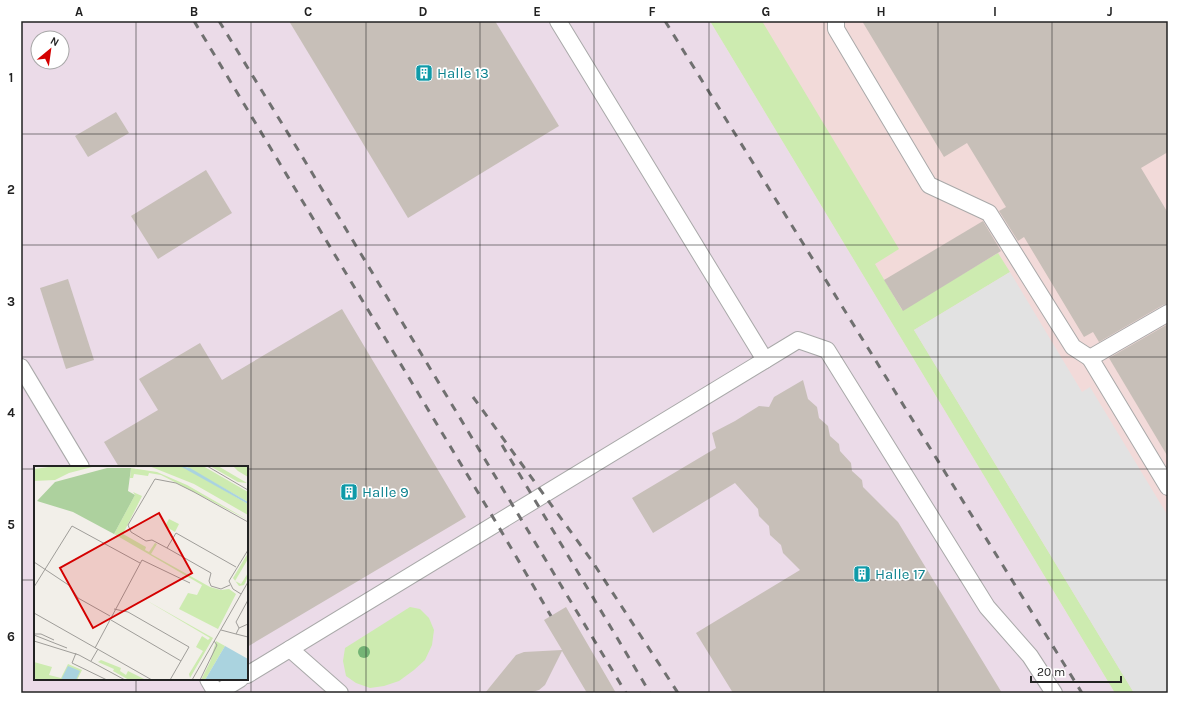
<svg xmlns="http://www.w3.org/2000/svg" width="1189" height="714" font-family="Karla,sans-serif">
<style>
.commercial{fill:#f2dad9}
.industrial{fill:#ebdbe8;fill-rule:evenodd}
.grass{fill:#cdebb0}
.parking{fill:#e2e2e2}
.building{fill:#c7bfb8}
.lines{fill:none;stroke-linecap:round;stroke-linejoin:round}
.service-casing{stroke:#a9a9a9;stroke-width:18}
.service{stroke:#fff;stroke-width:16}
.rail{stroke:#707070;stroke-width:3;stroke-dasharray:8 8;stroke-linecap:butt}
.tree{fill:#74b475}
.grid{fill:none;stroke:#222;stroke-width:1;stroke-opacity:0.55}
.labels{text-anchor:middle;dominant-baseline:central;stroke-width:3.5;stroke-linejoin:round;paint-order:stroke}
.culture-label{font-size:15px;fill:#0d838f;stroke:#fff;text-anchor:start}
.inset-road{fill:none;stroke:#9f9d99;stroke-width:1}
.view{fill:#d40000;fill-opacity:0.15;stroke:#d40000;stroke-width:2}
.inset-edge{fill:none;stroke:#222;stroke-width:2}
.neatline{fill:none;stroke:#222;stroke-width:1.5}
.grid-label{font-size:13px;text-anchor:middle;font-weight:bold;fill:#222}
</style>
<rect width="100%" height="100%" fill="#f2efe9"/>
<path class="commercial" d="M710 21H1168V693H1115Z"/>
<path class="industrial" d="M21 21H710L1115 693H21ZM38 38H62V62H38ZM35 467H247V679H35Z"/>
<g class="grass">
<path d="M710 21H762L899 249 875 264 902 310 998 253 1010 272 914 330 1134 693H1115Z"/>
<path d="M410 607 420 609 429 618 434 630 432 645 425 660 414 670 399 681 384 686 370 688 356 683 346 676 343 661 345 648Z"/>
</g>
<path class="parking" d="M1010 272 1082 392 1090 387 1168 516V693H1134L914 330Z"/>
<g class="building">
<path d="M289 21H495L559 126 408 218Z"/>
<path d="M862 21H1168V152L1141 168 1168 213V304L1163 305 1099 342 1093 332 1084 337 1024 237 1018 241 999 211 1006 207 967 143 944 157Z"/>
<path d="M116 112 129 133 88 157 75 136Z"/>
<path d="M206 170 232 213 158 259 131 216Z"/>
<path d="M983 221 1001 251 903 311 884 280Z"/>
<path d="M68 279 94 360 66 369 40 288Z"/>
<path d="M342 309 466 517 247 647V467H119L104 442 158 410 139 379 200 343 222 380Z"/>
<path d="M1168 324V457L1109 358Z"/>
<path d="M803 380 808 399 817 407 819 418 828 426 830 436 839 444 840 451 851 463 852 471 862 480 863 487 898 522 1002 693H733L696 633 800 570 783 553 781 545 770 535 769 526 759 516 758 509 735 483 653 533 632 498 716 448 712 433 735 421 759 406 769 407 774 397Z"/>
<path d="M566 607 616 693H587L562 651 545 685 539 690 529 693H485L516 655 524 652 562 650 544 620Z"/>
</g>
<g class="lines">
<defs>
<g id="service">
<path d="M558 21 765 360"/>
<path d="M836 21V29L929 185 989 213 1073 347 1090 358"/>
<path d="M1168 313 1090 358 1168 487"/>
<path d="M21 367 81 467"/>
<path d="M290 649 340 693"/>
<path d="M247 675 798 340 827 350 987 607 1030 656 1054 693"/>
<path d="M208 679 216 693"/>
<path d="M217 693 240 679"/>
</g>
</defs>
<use href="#service" class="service-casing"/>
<use href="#service" class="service"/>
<g class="rail">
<path d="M194 21 497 524 551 616"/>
<path d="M219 21 297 148 626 693"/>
<path d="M665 21 1082 693"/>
<path d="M473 397 592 561 678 693"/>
<path d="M502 445 650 693"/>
</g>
</g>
<circle class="tree" cx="364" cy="652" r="6"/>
<path class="grid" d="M136 21V467M251 21V693M366 21V693M480 21V693M594 21V693M709 21V693M824 21V693M938 21V693M1052 21V693M21 134H1168M21 245H1168M21 357H1168M21 469H35M247 469H1168M21 580H35M247 580H1168M136 679V693"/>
<defs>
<symbol id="building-square" viewBox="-11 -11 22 22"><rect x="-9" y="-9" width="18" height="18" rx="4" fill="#0f9aa8" stroke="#fff"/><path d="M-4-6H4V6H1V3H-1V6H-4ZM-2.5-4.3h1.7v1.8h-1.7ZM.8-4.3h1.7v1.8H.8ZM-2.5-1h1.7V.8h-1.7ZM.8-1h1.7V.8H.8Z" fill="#fff"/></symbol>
</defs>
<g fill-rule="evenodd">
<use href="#building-square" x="414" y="63" width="20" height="20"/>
<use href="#building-square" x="339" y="482" width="20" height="20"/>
<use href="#building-square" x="852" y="564" width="20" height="20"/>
</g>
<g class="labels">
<g class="culture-label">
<text x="437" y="73">Halle 13</text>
<text x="362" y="492">Halle 9</text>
<text x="875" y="574">Halle 17</text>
</g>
</g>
<g transform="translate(34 466)">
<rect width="214" height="214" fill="#f2efe9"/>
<path d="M22 0H58V1L35 7 21 14 0 15V3ZM115 0H146L155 4 214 38V49L160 18ZM151 0H169L214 26V36ZM176 0H184L213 17 204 16ZM199 0H214V11L204 5ZM97 2 123 6 153 19 214 54 127 9 115 7 114 10 100 8 99 12H96ZM99 26 108 30 89 68 112 81 111 84 115 86 121 77 123 78 117 88 176 121 187 124 195 123 202 128 184 163 145 143 154 127 163 129 168 119 80 68 101 29ZM135 53 145 58 141 66 131 60ZM214 87V93L201 115 207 118 214 107V111L210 119 205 120 199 112ZM110 133 179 172 156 212 155 208 169 185 162 181 168 170 174 174 176 172ZM182 175 191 180 171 214H167L176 196ZM67 194 87 202 86 205 92 209 94 205 112 214H95L79 205 80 203 64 196ZM0 196 18 201 15 209 27 212 34 198 48 204 43 214H4L0 212Z" fill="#cdebb0"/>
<path d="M73 2H97L94 25 101 29 80 68 39 46 3 35 21 16Z" fill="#add19e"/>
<path d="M146 0 156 2 214 36V38ZM191 180 214 193V214H171ZM34 200 46 205 42 214H27Z" fill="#aad3df"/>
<path class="inset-road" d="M173 0 214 24M133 82 118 74 112 75 97 66 94 59 121 13 142 17 160 26 214 56M0 96 36 120 44 132 76 150M196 119 187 123 177 120 175 115 177 107 133 82 142 67 202 101M0 121 38 60 106 97M207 128 199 123 195 115 214 84M214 134 202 156 205 162 214 158M80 143 94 146 155 181 136 214M0 147 118 214M77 154 147 195M205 162 202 168 214 171M187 164 202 168M0 168H7L20 174M0 169 33 182M0 175 45 189 91 214M61 182 108 94 156 117M42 187 38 197 73 214M57 195 64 183M158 214 214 116M166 214 183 179 180 175"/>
<path class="view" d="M125 47 158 107 59 162 26 102Z"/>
<rect width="214" height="214" class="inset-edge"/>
</g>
<rect width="1189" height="714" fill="none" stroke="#ffffff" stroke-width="44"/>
<g transform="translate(50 50) rotate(29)"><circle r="19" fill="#ffffff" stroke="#a7a7a7"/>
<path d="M0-3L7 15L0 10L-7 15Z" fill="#d40000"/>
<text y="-6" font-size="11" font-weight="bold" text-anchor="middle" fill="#222222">N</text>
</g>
<path d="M1031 676v6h90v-6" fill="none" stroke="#222222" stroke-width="2"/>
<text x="1037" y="676" font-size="12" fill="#222222" stroke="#ffffff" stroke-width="3" paint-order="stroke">20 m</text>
<rect x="22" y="22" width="1145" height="670" class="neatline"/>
<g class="grid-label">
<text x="79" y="16">A</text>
<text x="194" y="16">B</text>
<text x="308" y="16">C</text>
<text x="423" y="16">D</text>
<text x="537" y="16">E</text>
<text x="652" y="16">F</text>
<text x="766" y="16">G</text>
<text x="881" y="16">H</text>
<text x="995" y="16">I</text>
<text x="1110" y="16">J</text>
<text x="11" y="82">1</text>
<text x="11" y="194">2</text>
<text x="11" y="306">3</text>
<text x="11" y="417">4</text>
<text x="11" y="529">5</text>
<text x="11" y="641">6</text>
</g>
</svg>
